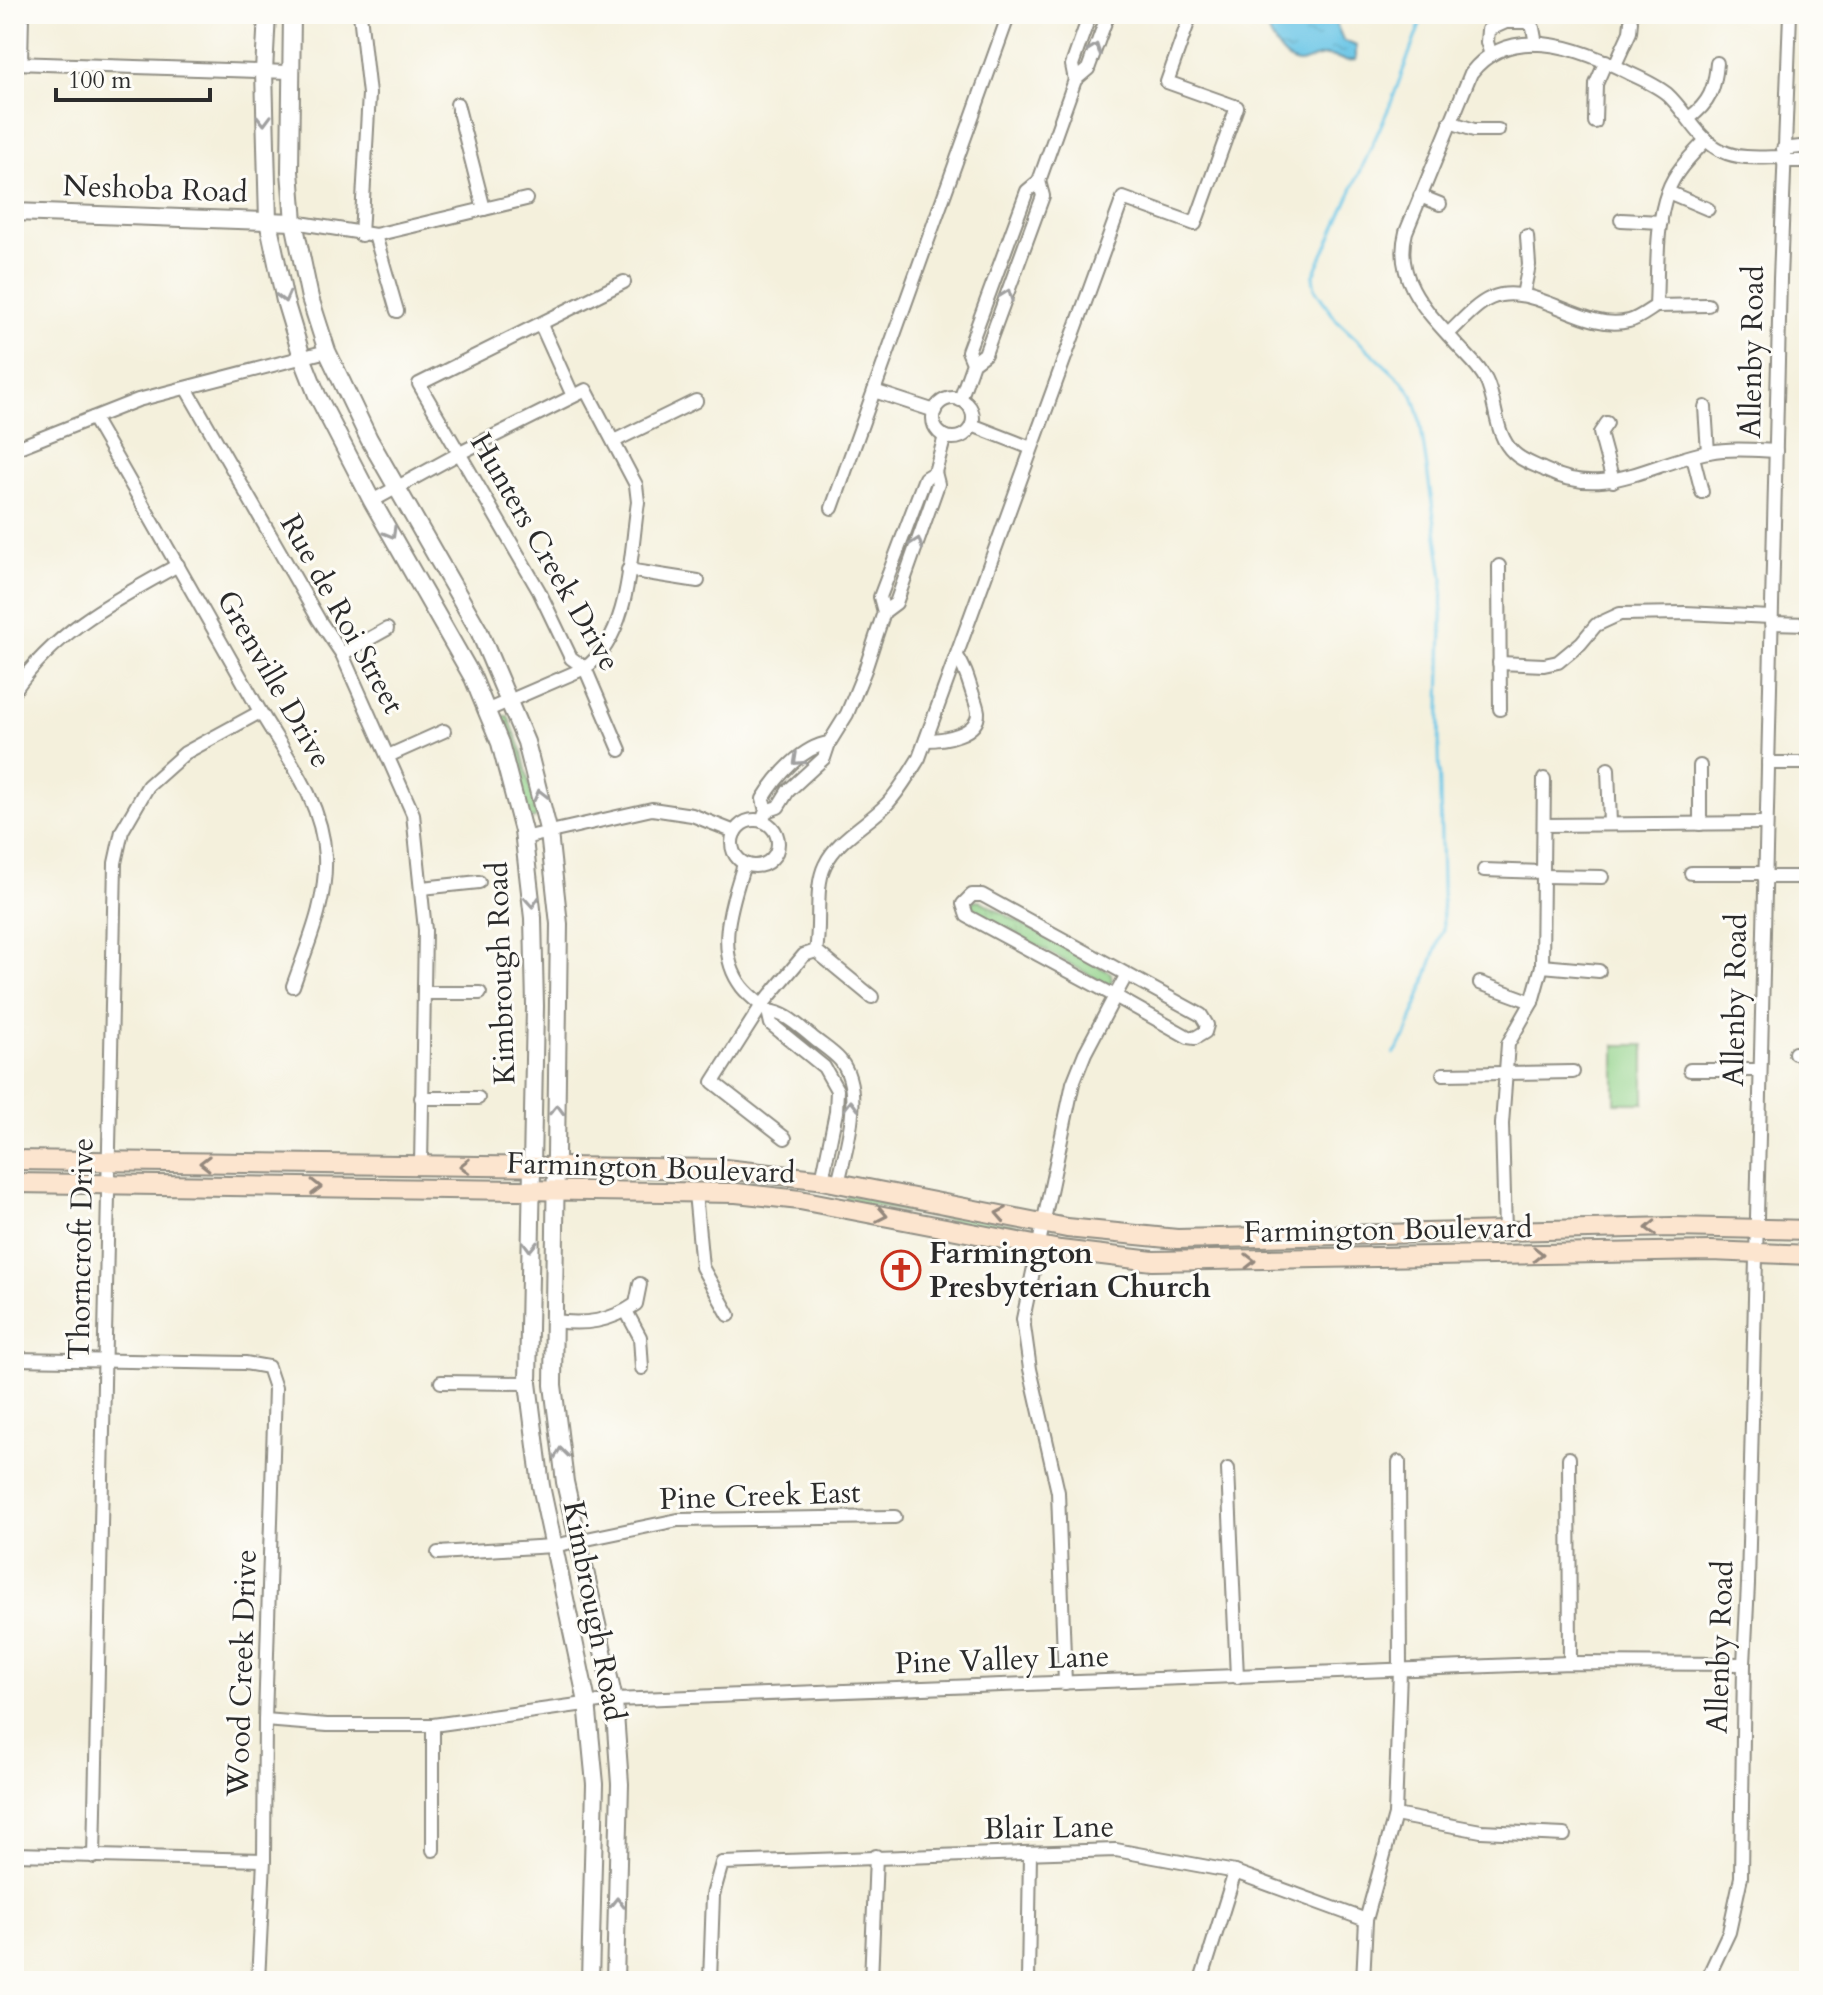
<svg xmlns="http://www.w3.org/2000/svg" width="1823" height="1995" font-family="Cardo,serif">
<style>
.grass{fill:url(#grass-tufts);stroke:#5e7e5a;stroke-width:2}
.garden{fill:#91d289;stroke:#5e7e5a;stroke-width:2}
.water{fill:url(#water-ripples);stroke:#497888;stroke-width:2}
.lines{fill:none;stroke-linecap:round;stroke-linejoin:round}
.stream{stroke:#67c5e6;stroke-width:3}
.minor-casing{stroke:#908e84;stroke-width:16}
.tertiary-casing{stroke:#908e84;stroke-width:20}
.secondary-casing{stroke:#908e84;stroke-width:22}
.minor{stroke:#fff;stroke-width:12}
.tertiary{stroke:#fff;stroke-width:16}
.secondary{stroke:#fce5cf;stroke-width:18}
.oneway{stroke:#a0a0a0}
.oneway2{stroke:#94887d}
.labels{text-anchor:middle;dominant-baseline:central;stroke-width:6;stroke-linejoin:round;paint-order:stroke}
.street-label{font-size:30px;fill:#2b2b2b;stroke:#fdfcf7}
.poi-label{font-size:30px;font-weight:bold;fill:#2b2b2b;stroke:#fdfcf7;text-anchor:start}
</style>
<defs>
<pattern id="grass-tufts" width="24" height="20" patternUnits="userSpaceOnUse" patternTransform="scale(2)"><rect width="24" height="20" fill="#91d289"/><path d="M3 7l-1-3M5 7V3M7 7l1-3M15 17l-1-3M17 17v-4M19 17l1-3" fill="none" stroke="#7db476"/></pattern>
<pattern id="water-ripples" width="26" height="14" patternUnits="userSpaceOnUse" patternTransform="scale(2)"><rect width="26" height="14" fill="#67c5e6"/><path d="M2 4q2-2 4 0t4 0M15 11q2-2 4 0t4 0" fill="none" stroke="#5aa9c5"/></pattern>
</defs>
<rect width="100%" height="100%" fill="#fdfcf7"/>
<filter id="ink" filterUnits="userSpaceOnUse"><feTurbulence type="fractalNoise" baseFrequency=".0125" numOctaves="2"/><feDisplacementMap in="SourceGraphic" scale="16" xChannelSelector="R" yChannelSelector="G"/><feConvolveMatrix kernelMatrix="1 2 1 2 8 2 1 2 1" color-interpolation-filters="sRGB"/></filter>
<filter id="wash" filterUnits="userSpaceOnUse"><feTurbulence type="fractalNoise" baseFrequency=".006" numOctaves="4" result="noise"/><feDisplacementMap in="SourceGraphic" scale="32" xChannelSelector="R" yChannelSelector="G"/><feGaussianBlur stdDeviation="1.8" result="paint"/><feColorMatrix in="noise" values="0 0 0 0 0 0 0 0 0 0 0 0 0 0 0 0 0 1.4 0 .05"/><feComposite in="paint" operator="in"/></filter>
<g filter="url(#wash)">
<rect width="100%" height="100%" fill="#f4f0dc"/>
<g class="grass">
<path d="M504 716H508L521 748 537 816 533 819 527 816 500 722Z"/>
<path d="M979 900 1111 973 1112 983 1106 984 973 910 971 901Z"/>
<path d="M848 1195 1030 1227 1031 1231 1029 1236 844 1200Z"/>
</g>
<rect class="garden" x="1615" y="1045" width="29" height="58"/>
<path class="water" d="M1264 14H1332L1343 40 1356 46V59C1344 64 1337 55 1325 56 1315 56 1309 62 1300 63 1281 63 1266 30 1264 14Z"/>
<g class="lines">
<path class="stream" d="M1394 1054 1406 1036 1443 929 1439 750 1443 578 1419 414 1413 395 1402 381 1337 321 1315 289 1313 277 1391 103 1424 14"/>
</g>
</g>
<g filter="url(#ink)">
<g class="lines">
<defs>
<g id="minor">
<path d="M360 14 369 94 361 235"/>
<path d="M1491 55 1487 42 1488 30 1506 22H1528L1533 28 1536 44"/>
<path d="M14 63 289 72"/>
<path d="M21 63 22 14"/>
<path d="M1615 65 1630 32 1631 21"/>
<path d="M1075 80 1072 65 1090 14"/>
<path d="M457 104 484 209"/>
<path d="M1689 118C1710 103 1715 88 1717 63"/>
<path d="M1450 122 1474 130H1498"/>
<path d="M1595 122 1596 84 1606 61"/>
<path d="M1783 149 1809 146"/>
<path d="M1783 161H1809"/>
<path d="M1039 181 1075 80 1088 69 1108 14"/>
<path d="M1668 192 1708 209"/>
<path d="M1420 196 1440 204"/>
<path d="M1621 220 1661 222"/>
<path d="M294 222 375 235 526 199"/>
<path d="M375 235 397 311"/>
<path d="M1523 295 1529 265 1527 236"/>
<path d="M1656 306 1708 305"/>
<path d="M541 325 573 396"/>
<path d="M1448 334C1461 322 1475 305 1491 298 1534 280 1583 333 1629 321 1638 319 1648 311 1656 306 1658 269 1655 226 1668 191 1675 171 1691 156 1706 140"/>
<path d="M186 388 319 620 342 654 413 814 425 930 421 1165"/>
<path d="M874 391 935 411"/>
<circle cx="953" cy="418" r="20"/>
<path d="M960 400 973 363 985 354 1043 196 1039 181 1027 191 968 351 973 363"/>
<path d="M1705 407 1708 452"/>
<path d="M93 418C147 511 200 605 253 699 281 750 322 796 325 857 327 902 308 943 293 986"/>
<path d="M1607 423 1600 433 1613 481"/>
<path d="M972 425 1031 448"/>
<path d="M614 441 696 401"/>
<path d="M14 449 138 400 327 351"/>
<path d="M1776 451C1754 450 1731 448 1709 452 1651 462 1606 500 1545 470 1535 465 1522 461 1514 453 1494 435 1497 402 1486 380 1480 367 1468 357 1459 347 1429 313 1393 281 1406 232L1471 73C1511 21 1583 49 1629 73 1642 79 1656 85 1667 94 1686 111 1698 140 1722 151 1740 160 1764 157 1783 157"/>
<path d="M1693 457 1702 492"/>
<path d="M935 472 945 436"/>
<path d="M372 501 458 454 586 390 636 485 638 502C630 554 631 635 585 668L488 710"/>
<path d="M832 508 1009 14"/>
<path d="M1499 566 1500 709"/>
<path d="M628 570 698 581"/>
<path d="M1771 623 1809 624"/>
<path d="M342 654 387 629"/>
<path d="M1499 663 1544 665 1558 662 1581 643 1596 625 1620 614 1685 613 1771 617"/>
<path d="M14 691C56 630 115 600 178 565"/>
<path d="M926 740C943 740 979 735 978 712 977 705 974 698 972 692 968 679 965 668 957 656"/>
<path d="M829 743 847 714 865 670 884 612 880 597 925 478 935 472 938 484 896 603 884 612"/>
<path d="M620 750 585 668 571 658 539 591 419 384 624 282"/>
<path d="M388 756 444 731"/>
<path d="M1768 763H1809"/>
<path d="M1700 766V824"/>
<path d="M1608 769 1610 824"/>
<circle cx="755" cy="843" r="23"/>
<path d="M762 821 766 811 763 799C777 776 802 747 829 743L824 758 788 791 778 807 766 811"/>
<path d="M1544 825 1766 823"/>
<path d="M524 838 652 809 692 815 735 832"/>
<path d="M744 864C732 903 714 951 742 987 749 996 758 1002 766 1009"/>
<path d="M1484 870 1543 872"/>
<path d="M1691 873H1764"/>
<path d="M1543 876 1602 877"/>
<path d="M1764 877H1809"/>
<path d="M422 888 479 882"/>
<path d="M1804 938H1809"/>
<path d="M816 951C821 924 814 887 825 865 837 839 868 824 887 804 900 790 909 774 919 758L1123 198 1195 224 1237 107 1167 82 1191 14"/>
<path d="M816 951 872 997"/>
<path d="M1542 966 1599 971"/>
<path d="M1480 983 1532 1002"/>
<path d="M425 993H480"/>
<path d="M1795 1053 1809 1054"/>
<path d="M1690 1070H1760"/>
<path d="M1443 1074 1573 1072"/>
<path d="M421 1098H478"/>
<path d="M785 1138 713 1082 762 1005 804 955 816 951"/>
<path d="M822 1180 836 1112 837 1090 824 1067 771 1024 768 1011C786 1013 797 1025 811 1036 820 1044 832 1051 840 1060 865 1090 846 1149 838 1183"/>
<path d="M695 1193 702 1267 729 1315"/>
<path d="M1505 1231 1502 1124 1508 1044 1532 1002 1542 966 1544 779"/>
<path d="M626 1311 640 1337 642 1368"/>
<path d="M554 1321C585 1325 610 1322 636 1304L640 1284"/>
<path d="M14 1359 245 1363 268 1367 275 1388 265 1720 264 1860 258 1981"/>
<path d="M441 1382 528 1383"/>
<path d="M1569 1458 1570 1663"/>
<path d="M1228 1469 1237 1677"/>
<path d="M438 1553 553 1546 678 1520 895 1517"/>
<path d="M1065 1683 1058 1492 1030 1369 1023 1319 1073 1083 1085 1053 1115 996 967 916 963 904 972 895H982L1201 1015 1207 1025 1205 1032 1195 1038 1188 1037 1115 996 1127 974"/>
<path d="M265 1720 327 1725H433L614 1700 1570 1663 1744 1664"/>
<path d="M1395 1815 1481 1831 1564 1835"/>
<path d="M433 1850V1725"/>
<path d="M14 1854 264 1860"/>
<path d="M94 1857 115 863 122 831 148 786 185 753 260 712"/>
<path d="M710 1981 713 1895 722 1863 1116 1850 1235 1872 1366 1920"/>
<path d="M871 1981 876 1856"/>
<path d="M1028 1981 1030 1853"/>
<path d="M1201 1981 1235 1872"/>
<path d="M1363 1981 1366 1920 1395 1815 1400 1670 1399 1462"/>
<path d="M1706 1981 1729 1932 1741 1877 1744 1664 1748 1584 1780 279 1790 14"/>
</g>
<g id="tertiary">
<path d="M267 14 264 71 268 221 285 301 302 357 317 395 372 501 473 678 500 743 523 831 533 918 535 1006 528 1383 541 1486 587 1702 595 1784 590 1981"/>
<path d="M292 14 290 171 294 222 310 298 327 351 369 439 479 631 526 742 549 833 559 924 553 1385 565 1482 614 1700 620 1784 615 1981"/>
<path d="M14 212 294 222"/>
</g>
<g id="secondary">
<path d="M14 1160 725 1169 817 1179 1067 1228 1177 1239 1673 1227 1809 1230"/>
<path d="M14 1183 736 1193 800 1200 1060 1250 1153 1261 1711 1251 1809 1255"/>
</g>
</defs>
<use href="#minor" class="minor-casing"/>
<use href="#tertiary" class="tertiary-casing"/>
<use href="#secondary" class="secondary-casing"/>
<use href="#minor" class="minor"/>
<use href="#tertiary" class="tertiary"/>
<use href="#secondary" class="secondary"/>
</g>
<defs><path id="oneway-chevron" d="M-2-3.5L2.5 0L-2 3.5" fill="none" stroke-width="1.6" stroke-linecap="round" stroke-linejoin="round" transform="scale(2)"/></defs>
<g class="oneway">
<use href="#oneway-chevron" transform="translate(1095 49) rotate(-70)"/>
<use href="#oneway-chevron" transform="translate(264 120) rotate(89)"/>
<use href="#oneway-chevron" transform="translate(1007 295) rotate(-70)"/>
<use href="#oneway-chevron" transform="translate(284 297) rotate(76)"/>
<use href="#oneway-chevron" transform="translate(391 533) rotate(60)"/>
<use href="#oneway-chevron" transform="translate(917 543) rotate(-71)"/>
<use href="#oneway-chevron" transform="translate(798 760) rotate(137)"/>
<use href="#oneway-chevron" transform="translate(540 795) rotate(-104)"/>
<use href="#oneway-chevron" transform="translate(532 902) rotate(86)"/>
<use href="#oneway-chevron" transform="translate(851 1106) rotate(-90)"/>
<use href="#oneway-chevron" transform="translate(557 1110) rotate(-88)"/>
<use href="#oneway-chevron" transform="translate(530 1246) rotate(91)"/>
<use href="#oneway-chevron" transform="translate(561 1453) rotate(-97)"/>
<use href="#oneway-chevron" transform="translate(617 1903) rotate(-89)"/>
</g>
<g class="oneway2">
<use href="#oneway-chevron" transform="translate(205 1163) rotate(-179)"/>
<use href="#oneway-chevron" transform="translate(465 1166) rotate(-179)"/>
<use href="#oneway-chevron" transform="translate(316 1187) rotate(1)"/>
<use href="#oneway-chevron" transform="translate(1001 1214) rotate(-169)"/>
<use href="#oneway-chevron" transform="translate(882 1215) rotate(11)"/>
<use href="#oneway-chevron" transform="translate(1651 1228) rotate(178)"/>
<use href="#oneway-chevron" transform="translate(1538 1254) rotate(-1)"/>
<use href="#oneway-chevron" transform="translate(1250 1261) rotate(-1)"/>
</g>
</g>
<defs>
<symbol id="church-ring" viewBox="-11 -11 22 22"><circle r="9.5" fill="#fdfcf7" stroke="#c8321e" stroke-width="1.5"/><path d="M-1.2-6h2.4v3.5h3.3v2.4h-3.3V6h-2.4V-.1h-3.3v-2.4h3.3Z" fill="#c8321e"/></symbol>
</defs>
<g fill-rule="evenodd">
<use href="#church-ring" x="879" y="1248" width="44" height="44"/>
</g>
<g class="labels">
<g class="street-label">
<text transform="translate(155 189) rotate(2)">Neshoba Road</text>
<text transform="translate(1752 352) rotate(-89)">Allenby Road</text>
<text transform="translate(545 552) rotate(60)">Hunters Creek Drive</text>
<text transform="translate(342 614) rotate(61)">Rue de Roi Street</text>
<text transform="translate(274 679) rotate(60)">Grenville Drive</text>
<text transform="translate(501 973) rotate(-92)">Kimbrough Road</text>
<text transform="translate(1735 1000) rotate(-89)">Allenby Road</text>
<text transform="translate(651 1168) rotate(2)">Farmington Boulevard</text>
<text transform="translate(1388 1230) rotate(-1)">Farmington Boulevard</text>
<text transform="translate(81 1249) rotate(-89)">Thorncroft Drive</text>
<text transform="translate(760 1496) rotate(-2)">Pine Creek East</text>
<text transform="translate(594 1611) rotate(79)">Kimbrough Road</text>
<text transform="translate(1720 1647) rotate(-88)">Allenby Road</text>
<text transform="translate(1002 1660) rotate(-2)">Pine Valley Lane</text>
<text transform="translate(242 1673) rotate(-88)">Wood Creek Drive</text>
<text transform="translate(1049 1828) rotate(-1)">Blair Lane</text>
</g>
<g class="poi-label">
<text x="929" y="1253">Farmington<tspan x="929" dy="34">Presbyterian Church</tspan></text>
</g>
</g>
<rect width="1823" height="1995" fill="none" stroke="#fdfcf7" stroke-width="48"/>
<path d="M56 88v12h154v-12" fill="none" stroke="#2b2b2b" stroke-width="4"/>
<text x="68" y="88" font-size="24" fill="#2b2b2b" stroke="#fdfcf7" stroke-width="6" paint-order="stroke">100 m</text>
</svg>
